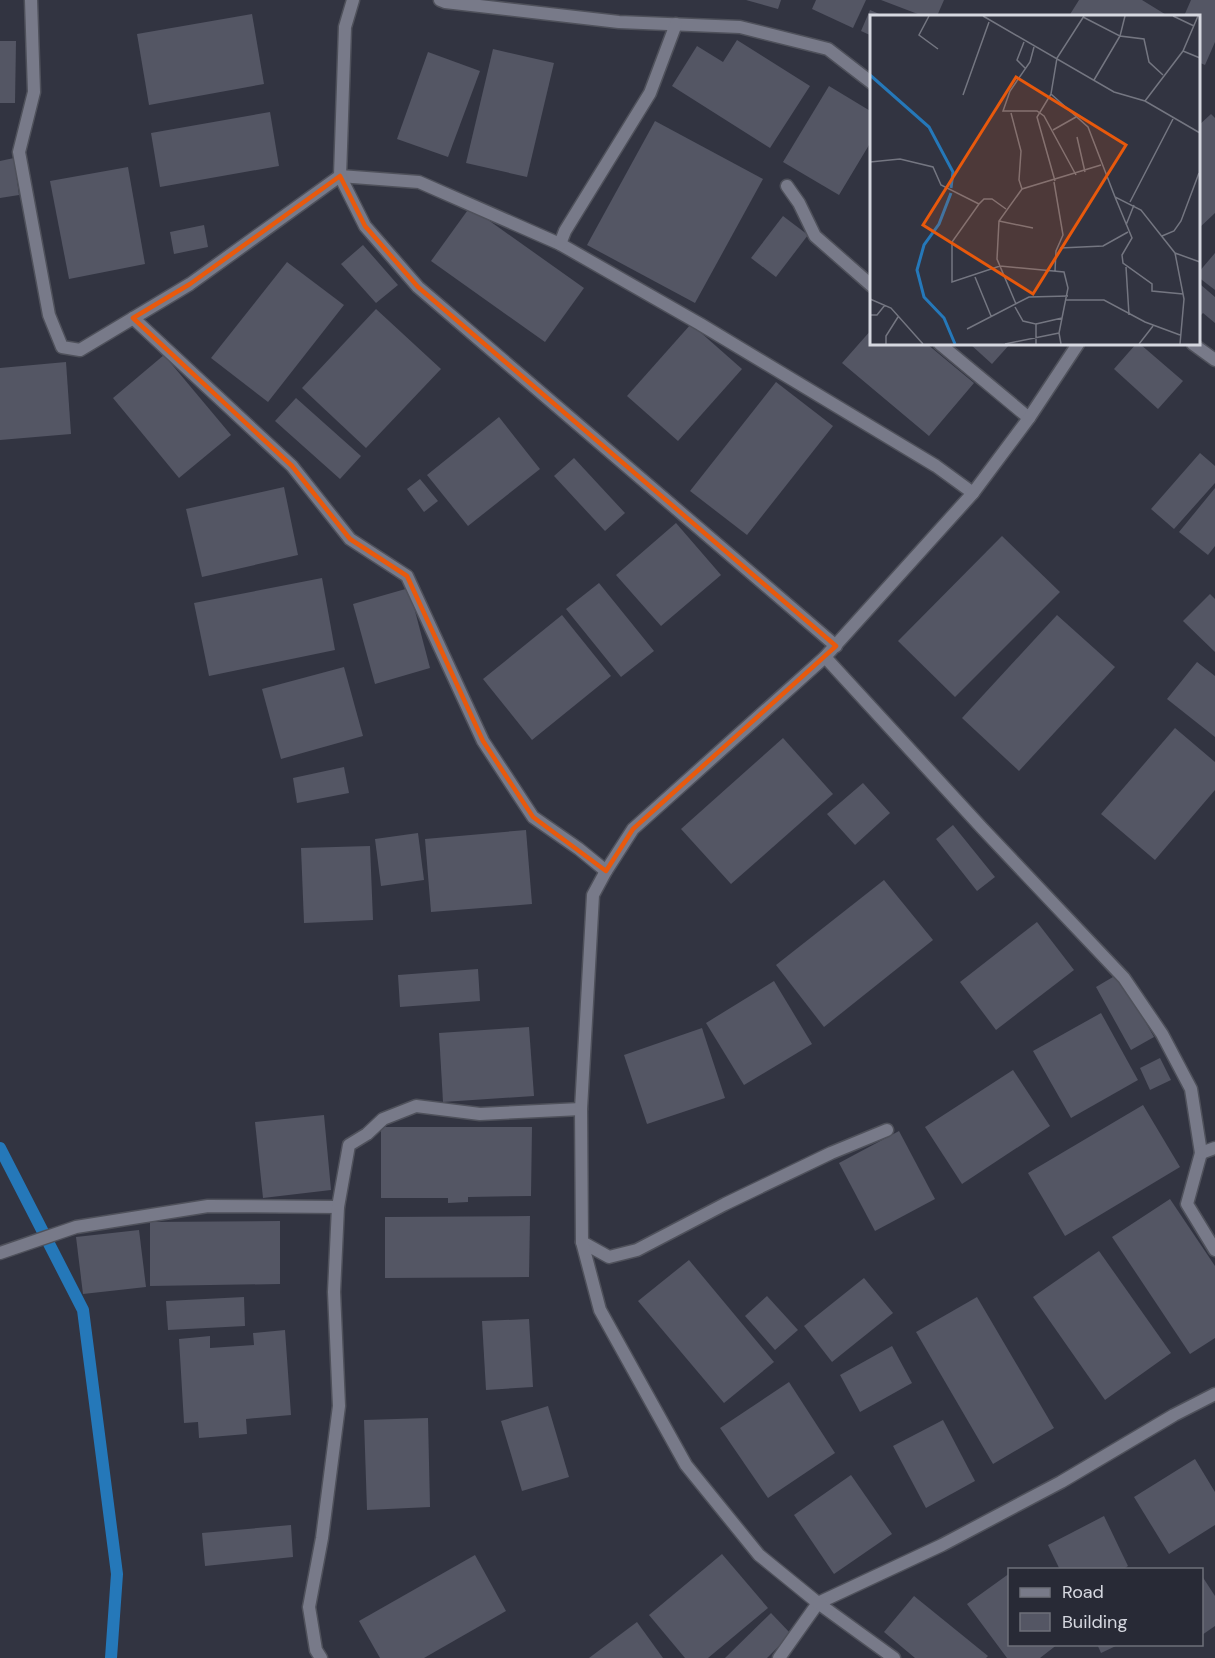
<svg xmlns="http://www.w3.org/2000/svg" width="1215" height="1658" font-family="'DM Sans',sans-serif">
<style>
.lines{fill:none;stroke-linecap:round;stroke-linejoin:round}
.stream{stroke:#2578b9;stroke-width:12}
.building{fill:#545664}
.street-casing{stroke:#4f515b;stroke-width:15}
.street{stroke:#787a89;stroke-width:12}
.marked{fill:none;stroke:#e8590c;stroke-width:4.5;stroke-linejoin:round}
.inset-river{fill:none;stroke:#2578b9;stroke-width:3}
.inset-road{fill:none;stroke:#747681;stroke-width:1.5}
.view{fill:#e8590c;fill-opacity:0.15;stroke:#e8590c;stroke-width:3}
.inset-edge{fill:none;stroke:#d6d8e0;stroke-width:3}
</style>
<rect width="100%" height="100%" fill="#323441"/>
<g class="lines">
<path class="stream" d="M0 1148 83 1310 117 1574 111 1658"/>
</g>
<g class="building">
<path d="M746 0H781L778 9Z"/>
<path d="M816 0H866L853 28 812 9Z"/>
<path d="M881 0H944L937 16H923Z"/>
<path d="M1079 0H1142L1168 16H1069Z"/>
<path d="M1191 0H1215V42L1205 65 1198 62V16H1184Z"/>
<path d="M870 10 884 16H872V36L861 31Z"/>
<path d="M252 14 264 84 149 105 137 34Z"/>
<path d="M737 40 810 86 770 148 672 86 697 46 723 62Z"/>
<path d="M0 41H16L15 103H0Z"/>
<path d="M493 49 554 63 527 177 466 163Z"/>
<path d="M428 52 480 71 448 157 397 139Z"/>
<path d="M829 86 872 112V140L839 195 783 162Z"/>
<path d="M270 112 279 166 160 187 151 133Z"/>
<path d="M1211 114 1215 118V213L1198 229V126Z"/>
<path d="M655 121 763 179 695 303 587 245Z"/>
<path d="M14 158 19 195 0 198V161Z"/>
<path d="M128 167 145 264 69 279 50 181Z"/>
<path d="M470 207 584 288 545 342 431 261Z"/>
<path d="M783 216 808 235 776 277 751 258Z"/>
<path d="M204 225 208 247 174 254 170 232Z"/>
<path d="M363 245 398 285 376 303 341 264Z"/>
<path d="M1215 253V290L1198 277V273Z"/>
<path d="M287 262 344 305 268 402 211 358Z"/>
<path d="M1201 285 1215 297V323L1203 313 1198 318V288Z"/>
<path d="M376 309 441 369 366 448 302 388Z"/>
<path d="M691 324 742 369 678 441 627 396Z"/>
<path d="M872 329V344H927L974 383 929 436 842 363Z"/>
<path d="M970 344H1010L992 364Z"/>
<path d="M1136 344H1140L1183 381 1158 409 1114 369Z"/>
<path d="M164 355 231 435 179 478 113 398Z"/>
<path d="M66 362 71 434 0 440V368Z"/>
<path d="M776 382 833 426 747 535 690 491Z"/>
<path d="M296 398 361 456 340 479 275 421Z"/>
<path d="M499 417 540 469 468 526 427 475Z"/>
<path d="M1200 453 1215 466V483L1174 529 1151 509Z"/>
<path d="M574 458 625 513 605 531 554 476Z"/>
<path d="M420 479 438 501 424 512 407 489Z"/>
<path d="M284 487 298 555 202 577 186 509Z"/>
<path d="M1215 488V546L1208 555 1179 532Z"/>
<path d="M676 523 721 575 661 626 616 575Z"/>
<path d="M1002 536 1060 592 955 697 898 641Z"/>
<path d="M322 578 335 650 209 676 194 603Z"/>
<path d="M599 583 654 651 621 677 566 609Z"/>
<path d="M409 588 430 668 375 684 353 604Z"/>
<path d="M1210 594 1215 599V652L1183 621Z"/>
<path d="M562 615 611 676 532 740 483 679Z"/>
<path d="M1057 615 1115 667 1019 771 962 718Z"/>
<path d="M1197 662 1215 676V737L1167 699Z"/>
<path d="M344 667 363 736 281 759 262 689Z"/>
<path d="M1175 728 1215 762V790L1155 860 1101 814Z"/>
<path d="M783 738 833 794 731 884 681 829Z"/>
<path d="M344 767 349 793 297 803 293 778Z"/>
<path d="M863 783 890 813 855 845 827 814Z"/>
<path d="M953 825 995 877 977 891 936 839Z"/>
<path d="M526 830 532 904 431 912 425 839Z"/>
<path d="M418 833 424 880 381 886 375 839Z"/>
<path d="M370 846 373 920 304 923 301 848Z"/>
<path d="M884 880 933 940 824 1027 776 965Z"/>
<path d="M1037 922 1074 970 996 1030 960 982Z"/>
<path d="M478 969 480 1001 400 1007 398 975Z"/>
<path d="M1118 974 1154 1037 1131 1050 1096 987Z"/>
<path d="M774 981 812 1044 744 1085 706 1023Z"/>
<path d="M1101 1013 1138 1080 1071 1118 1033 1051Z"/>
<path d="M529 1027 534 1096 443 1102 439 1033Z"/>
<path d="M702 1028 725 1098 647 1124 624 1055Z"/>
<path d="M1160 1058 1171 1080 1150 1090 1140 1068Z"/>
<path d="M1013 1070 1050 1126 962 1184 925 1127Z"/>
<path d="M1143 1105 1180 1167 1065 1236 1028 1173Z"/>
<path d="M324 1115 331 1190 263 1198 255 1122Z"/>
<path d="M381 1127H532L531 1196 468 1197V1202L448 1203V1198H381Z"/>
<path d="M899 1131 935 1199 875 1231 839 1163Z"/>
<path d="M1170 1199 1215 1266V1338L1190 1354 1112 1237Z"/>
<path d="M530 1216 529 1277 385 1278V1217Z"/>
<path d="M280 1221V1284L150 1286V1222Z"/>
<path d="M139 1230 146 1287 83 1294 76 1237Z"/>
<path d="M1099 1251 1171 1353 1105 1400 1033 1297Z"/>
<path d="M689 1260 774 1362 724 1403 638 1301Z"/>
<path d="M864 1278 893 1313 832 1362 804 1326Z"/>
<path d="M767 1296 798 1330 775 1350 745 1316Z"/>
<path d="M244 1297 245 1326 168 1330 166 1301Z"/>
<path d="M977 1297 1054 1428 993 1464 916 1332Z"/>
<path d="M529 1319 533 1387 486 1390 482 1321Z"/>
<path d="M285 1330 291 1415 246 1419 247 1434 199 1438 198 1422 184 1423 179 1339 210 1336V1348L254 1345 253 1333Z"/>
<path d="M892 1346 912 1383 860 1412 840 1375Z"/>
<path d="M789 1382 835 1453 768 1498 720 1428Z"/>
<path d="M548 1406 569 1477 522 1491 501 1421Z"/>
<path d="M428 1418 430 1507 367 1510 364 1420Z"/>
<path d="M943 1420 975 1481 926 1508 893 1446Z"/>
<path d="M1195 1459 1215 1492V1525L1169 1554 1134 1497Z"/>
<path d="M851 1475 892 1534 834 1574 794 1515Z"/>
<path d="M1104 1516 1128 1566 1122 1570H1060L1048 1545Z"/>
<path d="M291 1525 293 1557 205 1566 202 1533Z"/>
<path d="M722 1554 768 1608 708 1658H685L649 1615Z"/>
<path d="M475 1555 506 1611 424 1658H380L359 1621Z"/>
<path d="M1010 1573V1644H1058L1040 1658H1007L967 1604Z"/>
<path d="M1202 1576 1215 1596V1626L1202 1635Z"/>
<path d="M914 1596 988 1656 986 1658H915L884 1632Z"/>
<path d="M771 1613 791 1634 767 1658H725Z"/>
<path d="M637 1622 663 1658H589Z"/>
<path d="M1097 1644H1120L1101 1653Z"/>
</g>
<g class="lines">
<defs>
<g id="street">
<path d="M31 0 34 92 19 152 49 315 62 347 80 350 190 284 340 176 419 182 560 244 700 324 936 466 973 493"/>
<path d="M353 0 345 27 340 176 365 226 418 287 836 646"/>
<path d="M440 0 445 2 619 22 740 27 828 49 872 83"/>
<path d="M787 186 799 203 815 236 872 286"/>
<path d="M560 244 565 231 650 93 676 24"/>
<path d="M133 318 292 466 350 539 407 576 483 741 533 817 579 849 606 871"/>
<path d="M940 344 1029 418"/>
<path d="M1193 344 1215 360"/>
<path d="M825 657 982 828 1124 978 1162 1034 1191 1089 1201 1153 1187 1204 1215 1250"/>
<path d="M1201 1153 1215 1148"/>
<path d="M582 1242 609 1257 637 1250 725 1204 831 1153 887 1130"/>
<path d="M0 1253 76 1227 208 1206 338 1207"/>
<path d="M321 1658 316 1650 309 1607 322 1538 339 1406 334 1292 338 1207 349 1145 367 1134 383 1119 416 1106 480 1114 581 1109"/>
<path d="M779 1658 818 1603 942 1545 1061 1482 1174 1415 1215 1394"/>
<path d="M894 1658 818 1603 759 1555 686 1465 600 1310 582 1242 581 1109 593 895 606 871 633 829 825 657 973 493 1029 418 1078 344"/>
</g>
</defs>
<use href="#street" class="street-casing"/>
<use href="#street" class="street"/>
</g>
<path class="marked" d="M340 176 365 226 418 287 836 646 633 829 606 871 533 817 483 741 407 576 350 539 292 466 133 318 190 284Z"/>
<g transform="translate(870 15)">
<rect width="330" height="330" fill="#323441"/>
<path class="inset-river" d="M0 60 59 112 83 157 81 173M81 178 69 209 54 230 47 255 54 282 74 303 85 329"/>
<path class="inset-road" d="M59 1 49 20 68 34M113 1 244 77 275 86 330 118M214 1 187 43 181 79 218 112 245 182 271 195 305 238 330 247M255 1 250 21 274 24 279 47 293 60M303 1 324 11M213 2 250 21 224 65M154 27 147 45 155 53M164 32 160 47 140 76 133 96H167L174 101 206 160M313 36 330 43M181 79 167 102 185 166M93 80 119 7M275 86 313 36 328 1M141 98 151 136 149 165 152 174M183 115 206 102M207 122 215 157M0 147 30 144 63 152 71 170 109 189M184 167 193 220 186 236 185 256M245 182 262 223 252 240 253 248 282 269V276L313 279M260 187 303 104M136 194 122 184H114L109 189 82 227V267L130 251 194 257 198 273 189 318 191 329M129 206 163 213M256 210 264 190M292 221 304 216 311 206 329 158M190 233 233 231 258 217M305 238 314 284 310 329M256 252 259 300M105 262 121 301M0 284 21 293 53 329M196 285H234L275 307 310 320M146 289 127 244 129 206 152 174 231 150M145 292 153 306 166 309V329M0 300H7L15 290M166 309 192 303M97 314 159 282 198 281M16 329V321L28 302M135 329 189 318M269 329 283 311"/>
<path class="view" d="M146 62 256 130 163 279 53 210Z"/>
<rect width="330" height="330" class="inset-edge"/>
</g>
<rect x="1008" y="1568" width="195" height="78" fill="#282a36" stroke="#6e707a" stroke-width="1.5"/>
<rect x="1020" y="1588" width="30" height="9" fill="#787a89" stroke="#6e707a" stroke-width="1.5"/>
<text x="1062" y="1598" font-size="18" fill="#d6d8e0">Road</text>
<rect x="1020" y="1613" width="30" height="18" fill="#545664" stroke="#6e707a" stroke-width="1.5"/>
<text x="1062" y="1628" font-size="18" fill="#d6d8e0">Building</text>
</svg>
